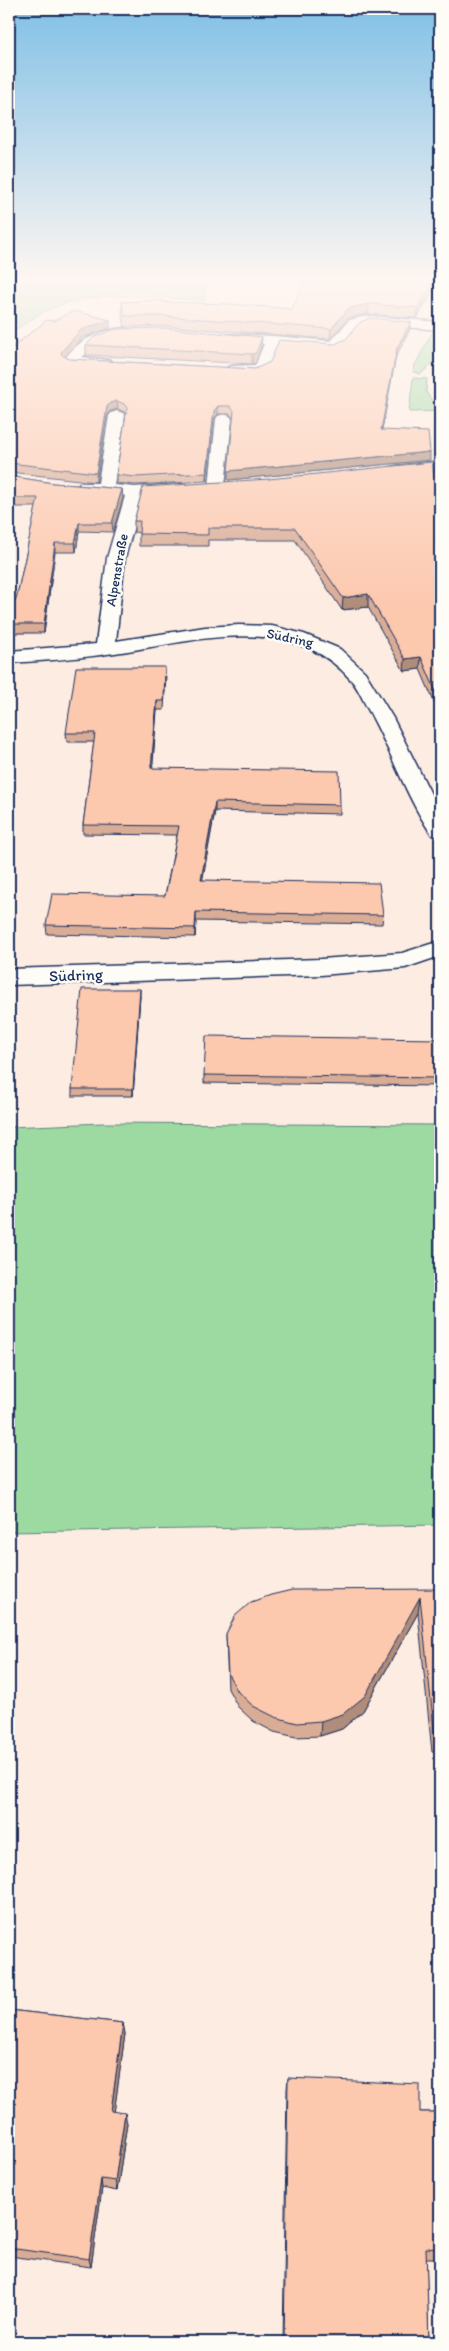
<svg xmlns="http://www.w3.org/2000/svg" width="449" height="2351" font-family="Itim,sans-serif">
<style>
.green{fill:#9cdaa2;stroke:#5c8480}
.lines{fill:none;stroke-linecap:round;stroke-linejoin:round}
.minor-casing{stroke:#1b2f5e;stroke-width:3}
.minor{fill:#fdfcf7;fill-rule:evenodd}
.wall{fill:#d9ac96;stroke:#1b2f5e}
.shaded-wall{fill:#b08c7a;stroke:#1b2f5e}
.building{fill:#fcc8ae;stroke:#1b2f5e}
.labels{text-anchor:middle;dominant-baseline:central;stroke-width:5;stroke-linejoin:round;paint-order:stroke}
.far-street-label{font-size:14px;fill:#1b2f5e;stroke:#fdfcf7}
.street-label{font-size:16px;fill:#1b2f5e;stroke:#fdfcf7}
</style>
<rect width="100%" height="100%" fill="#fdece1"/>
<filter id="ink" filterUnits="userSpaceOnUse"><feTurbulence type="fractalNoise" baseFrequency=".02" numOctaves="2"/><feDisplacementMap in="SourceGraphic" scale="10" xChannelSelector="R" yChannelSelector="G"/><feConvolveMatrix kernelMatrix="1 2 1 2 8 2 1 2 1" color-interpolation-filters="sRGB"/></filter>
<g filter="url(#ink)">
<g class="green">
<path d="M9 277H206L205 301C155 297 100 289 52 308 37 314 22 326 9 334Z"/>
<path d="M440 329V356L421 374 413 372 415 365 432 333 435 330Z"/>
<path d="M413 378 427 379 426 392 439 411 409 412Z"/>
<path d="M103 1123 440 1125V1525L9 1532V1127Z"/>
</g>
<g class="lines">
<defs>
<g id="minor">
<path d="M368 316 440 322V330L368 324 359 326 340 349 278 346C275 354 272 365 265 371 257 377 229 379 223 370L230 366 255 365 264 344 226 341 219 337 221 334 273 336 331 341 349 320Z"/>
<path d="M125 328 132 332 130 335 106 340 82 357 110 360 112 363 110 366 70 365 63 361C77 340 100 330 125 328Z"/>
<path d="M117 411 123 413 125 416 114 485 135 487 180 484 186 485 188 489 186 493 180 494 142 497 125 558 116 641 205 627 239 625 272 626 304 634 340 649 365 672 393 718 440 812V837L432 835C406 797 392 753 370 713 364 703 359 689 351 680 290 608 186 644 107 654 75 659 41 661 9 663V651L96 644 107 558 125 496 86 492 80 491 78 487 80 483H98L109 416 111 413Z"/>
<path d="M224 414 230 416 232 419 225 486 223 490H211L209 486 216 419 218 416Z"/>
<path d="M440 461V471L395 476 389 474 387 471 389 468 395 466Z"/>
<path d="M440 941V956L405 968 321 975 9 985V969L321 959 402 953Z"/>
</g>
</defs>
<use href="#minor" class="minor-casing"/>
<use href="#minor" class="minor"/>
</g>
<g class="wall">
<path d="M440 277V280L417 318 368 314 349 318 330 339 164 326 125 327 122 313V302H163L292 309Z"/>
<path d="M53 321 110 328 82 338 65 356 69 359 255 369 411 322 410 329 396 356 382 430 430 460 228 480V471L233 418 230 414H218L214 419 207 481 135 485 116 483V475L126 414 125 412 118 409 110 411 107 416 96 482 9 472V350Z"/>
<path d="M262 337 261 347 256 363 252 364 86 355V345Z"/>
<path d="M9 476 53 483 122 489 123 498 113 532 79 531 76 552H55L44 633H9V599L16 600 36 507H9Z"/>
<path d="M436 490H440V716L420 669 404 671 368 607 342 610 295 540H208V546H139V533L134 532V521Z"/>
<path d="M166 676 164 710H157L152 768 340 805V814L215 811 202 880 383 915 382 924 196 921 195 937 47 934 46 925 165 896 177 835 83 834V825L94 742H67L66 733Z"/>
<path d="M140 996 133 1096H72V1089Z"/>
<path d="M440 1039V1086L204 1083V1075Z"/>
<path d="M440 1589V1752H432L418 1613 363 1711 342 1729 320 1736 296 1737 274 1732 253 1721 238 1707 228 1689 226 1634Z"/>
<path d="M9 2010 123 2023 125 2034 114 2111 127 2123 117 2191 102 2188 91 2267 9 2256Z"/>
<path d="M288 2078 420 2112H440V2258H426L429 2342H283L287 2089Z"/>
</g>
<g class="shaded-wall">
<path d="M436 277H440V280L417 318 418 308Z"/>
<path d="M369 304 368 314 349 318 330 339 331 329 349 308Z"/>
<path d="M110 320V328L82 338 62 360 61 352 81 330Z"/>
<path d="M411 322 410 329 396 356 380 438 381 430 397 348Z"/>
<path d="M262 337 261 347 256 363 252 364V354Z"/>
<path d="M117 401 118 409 110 411 107 416 96 482V473L107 407 110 403Z"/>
<path d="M218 406V414L214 419 207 481V473L214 411Z"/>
<path d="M430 452V460L228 480V471Z"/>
<path d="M122 489 123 498 113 532 112 523Z"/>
<path d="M79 523V531L76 552 75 543Z"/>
<path d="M55 543V552L44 633V624Z"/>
<path d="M368 594V607L342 610 343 598Z"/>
<path d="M421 657 420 669 404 671 405 659Z"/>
<path d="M157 701V710L152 777 151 768Z"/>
<path d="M215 802V811L201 889V880Z"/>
<path d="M10 905 11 916 9 929V911Z"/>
<path d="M196 912V921L195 937V928Z"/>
<path d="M140 989V996L133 1096V1089Z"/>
<path d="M420 1597 418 1613 363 1711 342 1729 320 1736 321 1721Z"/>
<path d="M123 2023 125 2034 113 2121 111 2111Z"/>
<path d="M125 2113 127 2123 117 2191 115 2181Z"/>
<path d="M101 2179 102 2188 91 2267 89 2259Z"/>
</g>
<g class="building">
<path d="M306 277H436L418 308 369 304 349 308 331 329 164 316H125L122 302 163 300V302L230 304 292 309Z"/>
<path d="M74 311 110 320 81 330 61 352 62 355 69 359 255 369 270 362 279 340 335 344 346 339 359 323 369 318 411 322 397 348 381 430 428 432 430 452 228 471 234 411 230 406H218L214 411 207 473 135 477 116 475 127 408 124 404 117 401 110 403 107 407 96 473 9 463V350L47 320 53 321Z"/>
<path d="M164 328 262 337 256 353 252 354 86 345 94 337 115 329Z"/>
<path d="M432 462 436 490H440V701L421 657 405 659 368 594 343 598 295 528H208V535L139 534 140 521H134L143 487 269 479Z"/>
<path d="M9 476 53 483 122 489 112 523H79L75 543H55L44 624H9V599L16 600 38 498H9Z"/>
<path d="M76 667H165L164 701H157L151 768 339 771 340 805 215 802 201 880 379 883 383 915 196 912 195 928 46 925 52 894 165 896 179 826 83 825 95 733H66Z"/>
<path d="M82 989H140L133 1089H72Z"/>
<path d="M206 1036 440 1039V1078L204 1075Z"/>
<path d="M440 1589V1738H435L420 1597 365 1696 343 1714 321 1721 297 1723 275 1717 253 1706 238 1692 228 1674 226 1634 235 1616 251 1602 271 1595 292 1590Z"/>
<path d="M9 2010 123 2023 111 2111 125 2113 115 2181 101 2179 89 2259 9 2248Z"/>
<path d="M288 2078 420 2084V2112H440V2249L426 2248 429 2342H284Z"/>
</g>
</g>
<linearGradient id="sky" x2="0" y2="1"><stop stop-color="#80c0e6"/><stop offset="0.46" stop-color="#fef6f2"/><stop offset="1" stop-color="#fef6f2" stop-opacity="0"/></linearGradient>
<rect width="449" height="607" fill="url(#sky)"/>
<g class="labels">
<g class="far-street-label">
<text transform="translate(117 570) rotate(-80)">Alpenstraße</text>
<text transform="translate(290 638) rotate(12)">Südring</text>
</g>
<g class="street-label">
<text transform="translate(76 975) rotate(-2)">Südring</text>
</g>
</g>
<rect width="449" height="2351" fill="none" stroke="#fdfcf7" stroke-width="30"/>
<rect x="15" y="15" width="419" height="2321" fill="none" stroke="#1b2f5e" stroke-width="2" filter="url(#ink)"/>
</svg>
